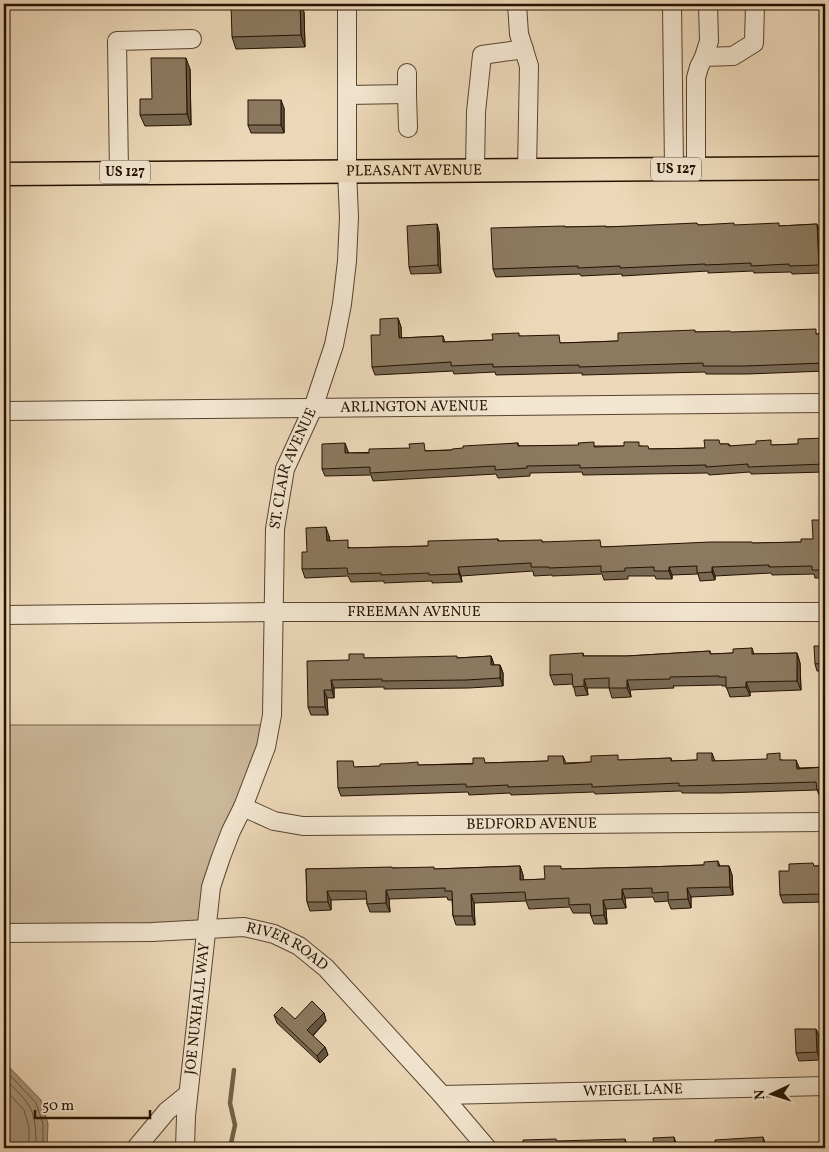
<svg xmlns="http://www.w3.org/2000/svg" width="829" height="1152" font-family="Vollkorn,serif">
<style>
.green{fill:#cab699;stroke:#78644c}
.water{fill:#a89579;stroke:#746149}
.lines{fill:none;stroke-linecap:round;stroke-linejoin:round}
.shore{stroke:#66543c;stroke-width:1}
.stream{stroke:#746149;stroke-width:4.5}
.minor-casing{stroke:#57442e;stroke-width:20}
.major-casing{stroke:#251200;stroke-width:25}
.minor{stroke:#f3e6d1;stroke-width:18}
.major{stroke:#ecd8b8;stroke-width:22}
.wall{fill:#786853;stroke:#251200}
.shaded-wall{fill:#625543;stroke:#251200}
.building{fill:#8c7960;stroke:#251200}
.labels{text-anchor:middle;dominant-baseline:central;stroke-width:4.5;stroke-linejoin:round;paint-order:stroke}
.shield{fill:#f3e6d1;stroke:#63523f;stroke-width:1}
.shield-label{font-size:14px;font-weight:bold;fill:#251200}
.street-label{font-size:15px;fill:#251200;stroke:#f3e6d1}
</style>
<rect width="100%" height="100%" fill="#ecd8b8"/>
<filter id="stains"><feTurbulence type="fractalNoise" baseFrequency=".004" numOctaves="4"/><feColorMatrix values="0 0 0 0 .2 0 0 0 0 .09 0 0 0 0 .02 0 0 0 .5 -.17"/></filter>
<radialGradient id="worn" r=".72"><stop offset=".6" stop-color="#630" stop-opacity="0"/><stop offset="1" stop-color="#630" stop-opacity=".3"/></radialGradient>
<path class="green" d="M4 725H270L206 928 4 933Z"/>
<path class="water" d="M4 1066 10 1068 41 1100 48 1124 47 1148H4Z"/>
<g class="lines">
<g class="shore">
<path d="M4 1071 8 1073 36 1103 43 1124V1148"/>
<path d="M4 1078C32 1106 36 1108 36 1148"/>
<path d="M4 1088 24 1110 29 1127V1148"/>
</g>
<path class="stream" d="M230 1148 235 1125 230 1103 234 1070"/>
<defs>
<g id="minor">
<path d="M517 4 519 34 529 66 527 170"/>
<path d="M672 4 674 169"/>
<path d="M704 57 709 41 708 4"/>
<path d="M407 94 408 128"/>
<path d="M347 95 407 94V73"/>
<path d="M696 169V78L699 67 704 57 733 56 754 43 755 4"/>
<path d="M475 170 476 112 482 55 524 49"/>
<path d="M119 172 117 41 192 39"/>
<path id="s1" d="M4 411 825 403"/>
<path id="s2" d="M4 615 274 612H825"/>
<path id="s3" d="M243 807 274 821 303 826 825 822"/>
<path id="s4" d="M4 933 152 932 244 927 274 934 299 946 326 968 442 1095 487 1148"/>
<path id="s5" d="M442 1095 825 1086"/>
<path d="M136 1148 167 1111 188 1094"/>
<path id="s6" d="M185 1148 186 1116 211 887 221 857 231 831 243 807 266 747 272 715 275 529 285 469 313 408 334 345 342 304 347 261 349 217 347 171V4"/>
</g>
<g id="major">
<path id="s7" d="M4 174 825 168"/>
</g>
</defs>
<use href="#minor" class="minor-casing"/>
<use href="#major" class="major-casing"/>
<use href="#minor" class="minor"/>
<use href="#major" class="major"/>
</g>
<g class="wall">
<path d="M304 12 305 47 236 49 232 37Z"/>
<path d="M190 69 191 125 145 126 140 115Z"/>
<path d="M284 108V133H251L248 125Z"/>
<path d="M437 224 439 232 441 273 411 274 409 267Z"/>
<path d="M817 224 820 232 822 273 792 274 791 272 754 273 753 271 708 273V271L622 276V274L581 276 580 274 496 277 493 269 566 227H607L698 225 780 226Z"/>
<path d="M398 318 401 327V338L443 336 445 342 493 340 520 336 562 343 618 341 696 332 825 334V371L748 374H706L705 372 582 375V373L496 375 495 372 454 374 453 371 375 375 372 367 380 335Z"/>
<path d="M825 438V472L751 474 750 472 709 475 708 473 583 475 582 472 530 473V476L498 478 496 474 373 481 371 475 325 476 322 469 348 451V453L452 450 518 443 519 446H641L649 449 705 448 721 444H729L730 446 773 445 798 444Z"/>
<path d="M825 520V578H815L814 574 772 575 771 573 715 576V580L700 581 698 574 672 575V579H656L655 576H628V579L604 580 602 574 552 576V575L534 576 533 571 461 576 462 582 432 583V581L384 583V581L351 582 348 576 305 578 302 569 307 552 329 536 330 541 351 548 428 546 498 539 499 541 543 542 603 547 801 542 813 539Z"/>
<path d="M825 641V671H817L815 664 824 646Z"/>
<path d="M752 648 754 654 797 653 800 663 801 690 750 692V696L730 697 726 686H722V685L673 686 674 688 630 690 631 697 612 698 609 688H587L588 695 576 696 573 684 554 685 550 675 583 653 584 656H627L710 651 711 654 733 653Z"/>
<path d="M491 656 494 665H500L503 673V686L469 688 384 689V687L334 688V698H327L328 715H311L308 707 349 660 366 658H458Z"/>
<path d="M712 753 715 761 782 760 799 767V768L825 767V797H820L817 790 721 793H682L681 791 595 794 594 792 511 795 510 793 469 795 468 792 341 796 338 788 356 767 548 761 563 756 566 763 591 762 620 760 671 758 672 761 697 760Z"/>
<path d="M718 861 720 866H729L732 875 733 895 691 897V908L671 909 668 901 655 902 653 897 625 898 626 908 606 909 607 924H594L591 916 590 913H573L570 907 529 909 526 901 474 903 475 925H456L453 916 452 900H448L447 897 389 899 390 912H370L367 904V899L331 900V910L310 911 307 902 306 869 392 868 435 869 520 866 523 875V880L545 879 562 869 646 867 704 865Z"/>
<path d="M814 866H825V904L824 902 783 903 780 895 789 871Z"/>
<path d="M324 1013 326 1021 313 1036 325 1047 328 1055 320 1063 277 1023 274 1015 295 1019Z"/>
<path d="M816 1029 819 1036 820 1060 799 1061 796 1053Z"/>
</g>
<g class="shaded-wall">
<path d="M300 4H301L304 12 305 47 301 35Z"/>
<path d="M186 58 190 69 191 125 187 114Z"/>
<path d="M281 100 284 108V133L281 125Z"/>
<path d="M437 224 439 232 441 273 438 265Z"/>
<path d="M817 224 820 232 822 273 819 265Z"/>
<path d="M398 318 401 327 402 346 399 338Z"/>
<path d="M345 443 348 451V461L345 453Z"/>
<path d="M326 527 329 536 330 549 327 541Z"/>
<path d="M458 567 461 576 462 582 459 574Z"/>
<path d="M669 567 672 575V579L669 571Z"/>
<path d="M712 567 715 576V580L712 572Z"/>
<path d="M797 653 800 663 801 690 797 681Z"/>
<path d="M491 656 494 664V673L491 665Z"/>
<path d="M500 665 503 673V686L500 678Z"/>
<path d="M584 679 587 688 588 695 584 686Z"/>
<path d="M331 680 334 688V698L332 690Z"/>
<path d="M627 680 630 690 631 697 627 688Z"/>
<path d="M746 682 750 692V696L746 687Z"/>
<path d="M324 690 327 698 328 715 325 707Z"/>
<path d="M796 760 799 767 800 776 797 769Z"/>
<path d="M520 866 523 875 524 889 520 880Z"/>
<path d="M729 866 732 875 733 895 730 887Z"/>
<path d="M687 888 691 897V908L688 899Z"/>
<path d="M622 889 625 898 626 908 622 899Z"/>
<path d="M386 890 389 899 390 912 386 903Z"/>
<path d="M327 891 331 900V910L328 902Z"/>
<path d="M471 894 474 903 475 925 472 916Z"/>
<path d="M603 900 606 909 607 924 604 915Z"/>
<path d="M324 1013 326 1021 310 1038 307 1030Z"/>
<path d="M816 1029 819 1036 820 1060 817 1052Z"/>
<path d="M325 1047 328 1055 320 1063 317 1056Z"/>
<path d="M674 1137 677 1145V1148H675Z"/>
<path d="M763 1137 766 1145V1148H764Z"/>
<path d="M625 1139 628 1147V1148H626Z"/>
</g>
<g class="building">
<path d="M231 4H300L301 35 232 37Z"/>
<path d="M151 58H186L187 114 140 115V99H152Z"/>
<rect x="248" y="100" width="33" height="25"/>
<path d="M697 223 698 225 734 223V225L779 223V226L817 224 819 265 789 266V264L751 266V263L705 265V264L620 268V266L578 268V266L493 269 491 228 565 226V227L606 226V227Z"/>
<path d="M437 224 438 265 409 267 407 226Z"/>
<path d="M398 318 399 338 443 336V342L493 340 492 334 519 333V336L559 335 560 343 618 341V333L695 330V332L730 331 731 332 816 329V334H825V363L745 366H703V363L579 367V365L493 367V364L451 366V362L372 367 371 335H380V319Z"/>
<path d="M825 438V464L748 467V464L706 467V465L580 468V465L527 466V468L495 470V466L370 473V467L322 469V444L345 443V453H369V449L410 448 409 444 424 443 425 451 452 450V449L463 448V446L518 443V446L579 445 578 443 594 442V447L624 446V442H639V446H648L649 449 705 448 704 440H719L720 444H729V446L756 444V441L771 440V445L798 444V439Z"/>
<path d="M812 520H825V570H812V566L769 567V565L712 567V572L697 573V566L669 567V571H654V567L625 568V571L601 572V566L549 568V567H531V563L458 567 459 574 429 575V573L381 575V573L348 574 347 568 302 569V552H307L306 528 326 527 327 541 348 540V548L428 546V541L498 539V541L542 540V542L600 540 601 547 710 542H752V543L801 542V539H813Z"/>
<path d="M824 641H825V663L815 664 814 646H824Z"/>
<path d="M752 648V654L797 653V681L746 682V687L726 688V677H719V676L670 677V679L627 680V688H609V678L584 679V686L573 687 572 674 550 675V655L583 653V656H627L710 651V654L733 653V649Z"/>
<path d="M349 654H364V658L457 656V658L491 656V665H500V678L466 680 382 681V679L331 680 332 690H324L325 707H308L307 661 349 660Z"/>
<path d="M823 691H825V709H824Z"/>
<path d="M697 753H712V761L767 759V754L780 753V760H796L797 769 825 767V789L817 790 816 782 718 785 679 786V783L592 787V784L508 787V785L466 787V784L338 788 337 761H353L354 767 380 766V764L406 763 418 762V765L473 764V758H484L485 763 548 761V756H563L564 764 591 762V756L618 755V760L671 758V761L697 760Z"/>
<path d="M718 861V866H729L730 887 687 888 688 899 668 900V892L652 893V888L622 889V899L603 900 604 915 591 916 590 904 569 905V898L526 900 525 892 471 894 472 916H453L452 891H445V888L386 890V903L367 904 366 891H327L328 902H307L306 869 392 867V868L434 867V869L520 866V880L545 879 544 866H561V869L646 867 704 865V862Z"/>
<path d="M813 863 814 866H825V896H822V894L780 895 779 871H789V864Z"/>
<path d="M312 1001 324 1013 307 1030 325 1047 317 1056 274 1015 282 1007 295 1019Z"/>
<path d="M795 1029H816L817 1052 796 1053Z"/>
<path d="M674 1137 675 1148H654L653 1138Z"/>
<path d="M763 1137 764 1148H715V1140Z"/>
<path d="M556 1139 557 1141 625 1139 626 1148H523V1140Z"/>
</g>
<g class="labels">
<g class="shield">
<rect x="651" y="157.5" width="50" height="23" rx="4"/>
<rect x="100" y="160.5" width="50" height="23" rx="4"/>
</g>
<g class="shield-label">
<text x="676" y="169">US 127</text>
<text x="125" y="172">US 127</text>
</g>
<g class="street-label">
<text stroke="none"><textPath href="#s7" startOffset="410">PLEASANT AVENUE</textPath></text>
<text stroke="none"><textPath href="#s1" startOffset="410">ARLINGTON AVENUE</textPath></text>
<text stroke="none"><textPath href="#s6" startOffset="695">ST. CLAIR AVENUE</textPath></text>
<text stroke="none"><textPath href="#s2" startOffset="410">FREEMAN AVENUE</textPath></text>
<text stroke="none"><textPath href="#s3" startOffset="292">BEDFORD AVENUE</textPath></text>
<text stroke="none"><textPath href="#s4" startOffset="288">RIVER ROAD</textPath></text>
<text stroke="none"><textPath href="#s6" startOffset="140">JOE NUXHALL WAY</textPath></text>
<text stroke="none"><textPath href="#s5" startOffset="191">WEIGEL LANE</textPath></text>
</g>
</g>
<rect width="829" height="1152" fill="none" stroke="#ecd8b8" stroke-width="20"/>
<rect x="5" y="5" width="819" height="1142" fill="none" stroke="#251200" stroke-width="2.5"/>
<rect x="10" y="10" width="809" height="1132" fill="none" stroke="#251200"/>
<g transform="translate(772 1094) rotate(266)" stroke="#f3e6d1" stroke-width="4" paint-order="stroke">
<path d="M0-4L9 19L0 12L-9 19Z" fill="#251200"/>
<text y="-8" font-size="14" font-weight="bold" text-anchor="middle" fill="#251200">N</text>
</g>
<path d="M35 1110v8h115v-8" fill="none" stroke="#251200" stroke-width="2.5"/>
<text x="42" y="1110" font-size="15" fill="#251200" stroke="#f3e6d1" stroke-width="4" paint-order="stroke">50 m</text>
<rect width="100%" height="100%" filter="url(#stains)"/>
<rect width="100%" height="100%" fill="url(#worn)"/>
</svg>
